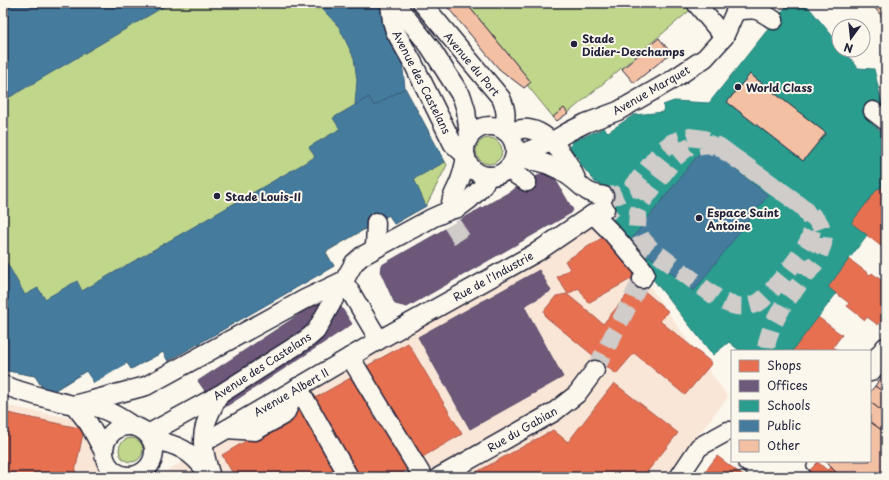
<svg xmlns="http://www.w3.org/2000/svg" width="889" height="480" font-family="'Playpen Sans',sans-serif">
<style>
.built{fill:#f9e6d6}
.green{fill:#c0d68b;stroke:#717c63}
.shops{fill:#e76f51;stroke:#ac584a}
.offices{fill:#6d597a;stroke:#564867}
.schools{fill:#2a9d8f;stroke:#287876}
.public{fill:#457b9d;stroke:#3a6080}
.building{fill:#f3c0a4;stroke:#22223b}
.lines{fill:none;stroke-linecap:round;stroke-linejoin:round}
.minor-tunnel{stroke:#d0ccc9;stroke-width:18;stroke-dasharray:18 9;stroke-linecap:butt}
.minor-casing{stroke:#22223b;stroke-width:21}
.major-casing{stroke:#22223b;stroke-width:25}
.minor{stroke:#fbf7ec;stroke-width:18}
.major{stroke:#fbf7ec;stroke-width:22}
.poi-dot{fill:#22223b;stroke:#fbf7ec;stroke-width:1.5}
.labels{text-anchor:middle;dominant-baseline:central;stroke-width:4;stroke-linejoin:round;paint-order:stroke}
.poi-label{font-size:11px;font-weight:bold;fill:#22223b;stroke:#fbf7ec;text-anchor:start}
.street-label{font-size:11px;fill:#22223b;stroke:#fbf7ec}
</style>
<rect width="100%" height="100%" fill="#fbf7ec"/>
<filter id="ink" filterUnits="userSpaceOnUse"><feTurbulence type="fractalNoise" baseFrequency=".025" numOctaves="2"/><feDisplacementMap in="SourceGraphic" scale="8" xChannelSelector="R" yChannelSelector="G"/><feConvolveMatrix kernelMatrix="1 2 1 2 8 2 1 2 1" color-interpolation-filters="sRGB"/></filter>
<g filter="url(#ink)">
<g class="built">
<path d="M599 215 728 397 665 477H155L213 445Z"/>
<path d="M3 405 80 420 97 457 115 477H3Z"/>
</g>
<g class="green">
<path d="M3 3H380L405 88 447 165 426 206 394 224 389 215 326 252 334 266 168 361 163 352 131 369 128 363 86 371 47 395 35 376 3 370Z"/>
<path d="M466 3H691L694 7 568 113 553 117 527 85 531 82Z"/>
<circle cx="489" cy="151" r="13"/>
<circle cx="131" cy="450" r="12"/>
</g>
<g class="shops">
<path d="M886 181V250L851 223 878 188 880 189Z"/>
<path d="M608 234 640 274 588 303 579 288 568 294 557 277 570 269 565 261Z"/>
<path d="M849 259 870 275 872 273 886 284V290L884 293 886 294V314L878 325 867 317 865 320 847 306 849 303 828 287Z"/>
<path d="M636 284 668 311 660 321 712 363 685 395 634 353 616 374 546 317 544 311 556 296 567 294 603 324Z"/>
<path d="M818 317 842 335 833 347 838 351H792Z"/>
<path d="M408 343 462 434 419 459 365 367Z"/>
<path d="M354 376 407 470 395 477H357L313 399Z"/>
<path d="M614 383 678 433 643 477H475L473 474 553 430 568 442Z"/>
<path d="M302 408 343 477H235L222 455Z"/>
<path d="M3 412 84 429 74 477H3Z"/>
<path d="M717 456 745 477H701Z"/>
<path d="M818 462 827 470 831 467 841 477H803Z"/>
</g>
<g class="offices">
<path d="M548 170 551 172 573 210 571 213 407 307 395 304 381 273 382 265Z"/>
<path d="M539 270 551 291 524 306 563 377 470 429 418 337Z"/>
<path d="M332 293 352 324 219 411 198 381Z"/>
</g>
<path class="schools" d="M789 3H805L839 44V50H844L858 68 874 69 883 108 872 124 886 135V181L880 189 878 188 851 223 867 235 828 287 836 294 792 351H740L729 342 713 355 603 216 617 204 602 185 595 182 579 162 581 161 570 148 572 142 604 128 608 132 634 115 664 112 663 105 674 101 709 103Z"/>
<g class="public">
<path d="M3 3H170L3 101Z"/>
<path d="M317 3H380L386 14 398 46 403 70 405 88 374 106 369 97 355 105 357 80 354 58 339 27Z"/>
<path d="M405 88 445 162 414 179 426 206 394 224 389 215 325 252 334 266 168 361 163 352 131 369 127 363 94 383 86 371 47 395 35 376 3 370V265L7 263 25 295 38 288 45 299 77 281 82 291 315 157 309 147 340 129 333 118 369 97 374 106Z"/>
<path d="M705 146 768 195 694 291 630 241Z"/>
</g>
<g class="building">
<path d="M444 3H466L531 82 524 88 499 69Z"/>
<path d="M871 3H886V18H883Z"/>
<path d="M659 38 671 53 634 83 622 69Z"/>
<path d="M750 74 826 133 803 161 727 102Z"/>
<path d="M564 108 568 113 557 121 553 117Z"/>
<path d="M886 371V394L875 386Z"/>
<path d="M875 386 886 394V414L870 402V392Z"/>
<path d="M870 402 886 414V433L870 422Z"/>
<path d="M870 422 886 433V477H841L825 461H870Z"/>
</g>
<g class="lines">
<g class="minor-tunnel">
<path d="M604 196 618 195 631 189 661 151 673 142 689 137 704 139 720 147 802 206C809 215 814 222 811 234 809 247 772 292 761 301 758 303 751 306 747 306 737 308 729 304 720 300L651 249 642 239 637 228 638 212 643 201 675 158 688 147 709 144 728 153 808 211 820 224 824 235 823 244 816 262 784 304 772 326 767 342 766 351"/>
<path d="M607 213 612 220"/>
<path d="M452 224 466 246"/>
<path d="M595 370 642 279"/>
</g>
<defs>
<g id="minor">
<path d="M390 3 392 21 395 31 413 63 453 144 465 155"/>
<path d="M395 3 430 47 462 97 466 110 469 137"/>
<path d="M422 3 501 98C507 111 506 117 504 130"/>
<path d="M696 3 724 37"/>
<path d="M736 11C756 8 756 8 774 20"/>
<path d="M873 111 886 121"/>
<circle cx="490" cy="151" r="25"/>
<path d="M506 132C514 131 521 128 528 129 551 132 569 162 577 181"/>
<path d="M515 156 551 142 568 132 586 123 618 111 672 80 705 58 724 37 739 3"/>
<path d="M514 161C535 158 553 164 570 177 585 188 584 193 604 196"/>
<path d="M507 169 527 182"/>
<path d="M450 210C451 198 453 196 458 185 462 177 464 167 466 157"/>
<path d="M593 214 611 232 642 268 645 273 642 279"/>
<path d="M375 249 376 222"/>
<path d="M343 281 350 291 379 340"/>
<path d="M350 357 423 477"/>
<path d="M3 385C25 393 47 399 69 404 74 405 79 405 85 405 103 407 118 416 133 426"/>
<path d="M298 387 349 477"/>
<path d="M74 405 146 386 305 299 343 281"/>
<path d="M74 405 89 424 104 452"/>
<circle cx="129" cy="451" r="25"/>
<path d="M227 429 255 431 285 414 298 387"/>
<path d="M148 434 219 395 308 338 316 331 354 263 362 256 432 218 450 210 458 208 470 199 481 188 489 176"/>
<path d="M151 439C179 445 190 450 208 473"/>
<path d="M203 443 379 340 537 252 593 214 605 209"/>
<path d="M792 464 802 477"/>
<path d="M211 477C199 439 200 430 219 395"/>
<path d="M439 477 554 412 577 394 595 370"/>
<path d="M679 477 699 447 728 431H732"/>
</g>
<g id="major">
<path d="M870 370 886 349"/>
<path d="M749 461C762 473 783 472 796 461"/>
</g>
</defs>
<use href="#minor" class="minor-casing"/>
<use href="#major" class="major-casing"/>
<use href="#minor" class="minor"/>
<use href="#major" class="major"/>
</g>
</g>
<g class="poi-dot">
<circle cx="574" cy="44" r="4"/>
<circle cx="738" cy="87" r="4"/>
<circle cx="217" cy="196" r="4"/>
<circle cx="699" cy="218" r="4"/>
</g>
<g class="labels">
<g class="poi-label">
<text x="582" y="38">Stade<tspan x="582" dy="13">Didier-Deschamps</tspan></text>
<text x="746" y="87">World Class</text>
<text x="225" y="196">Stade Louis-II</text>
<text x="707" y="212">Espace Saint<tspan x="707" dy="13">Antoine</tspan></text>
</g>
<g class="street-label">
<text transform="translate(472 64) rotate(50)">Avenue du Port</text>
<text transform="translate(422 82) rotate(63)">Avenue des Castelans</text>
<text transform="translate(651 90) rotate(-30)">Avenue Marquet</text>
<text transform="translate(493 276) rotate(-29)">Rue de l'Industrie</text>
<text transform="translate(262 366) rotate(-33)">Avenue des Castelans</text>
<text transform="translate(291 392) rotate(-30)">Avenue Albert II</text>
<text transform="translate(522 429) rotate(-30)">Rue du Gabian</text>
</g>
</g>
<rect width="889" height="480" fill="none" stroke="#fbf7ec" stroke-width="16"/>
<rect x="8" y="8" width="873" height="464" fill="none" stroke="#22223b" stroke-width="1.5" filter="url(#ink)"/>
<rect x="731" y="350" width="140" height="112" fill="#fbf7ec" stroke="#a4a2a5"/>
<rect x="739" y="360" width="20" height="12" fill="#e76f51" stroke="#a4a2a5"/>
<text x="767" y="370" font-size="12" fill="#22223b">Shops</text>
<rect x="739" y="380" width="20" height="12" fill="#6d597a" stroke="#a4a2a5"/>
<text x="767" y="390" font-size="12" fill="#22223b">Offices</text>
<rect x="739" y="400" width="20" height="12" fill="#2a9d8f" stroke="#a4a2a5"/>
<text x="767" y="410" font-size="12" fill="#22223b">Schools</text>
<rect x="739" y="420" width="20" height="12" fill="#457b9d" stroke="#a4a2a5"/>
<text x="767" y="430" font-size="12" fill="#22223b">Public</text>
<rect x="739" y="440" width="20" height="12" fill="#f3c0a4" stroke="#a4a2a5"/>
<text x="767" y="450" font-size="12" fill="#22223b">Other</text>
<g transform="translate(851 38) rotate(195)"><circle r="19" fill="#fbf7ec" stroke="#a4a2a5"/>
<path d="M0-3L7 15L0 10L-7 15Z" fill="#22223b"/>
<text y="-6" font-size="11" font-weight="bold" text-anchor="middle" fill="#22223b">N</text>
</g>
</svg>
